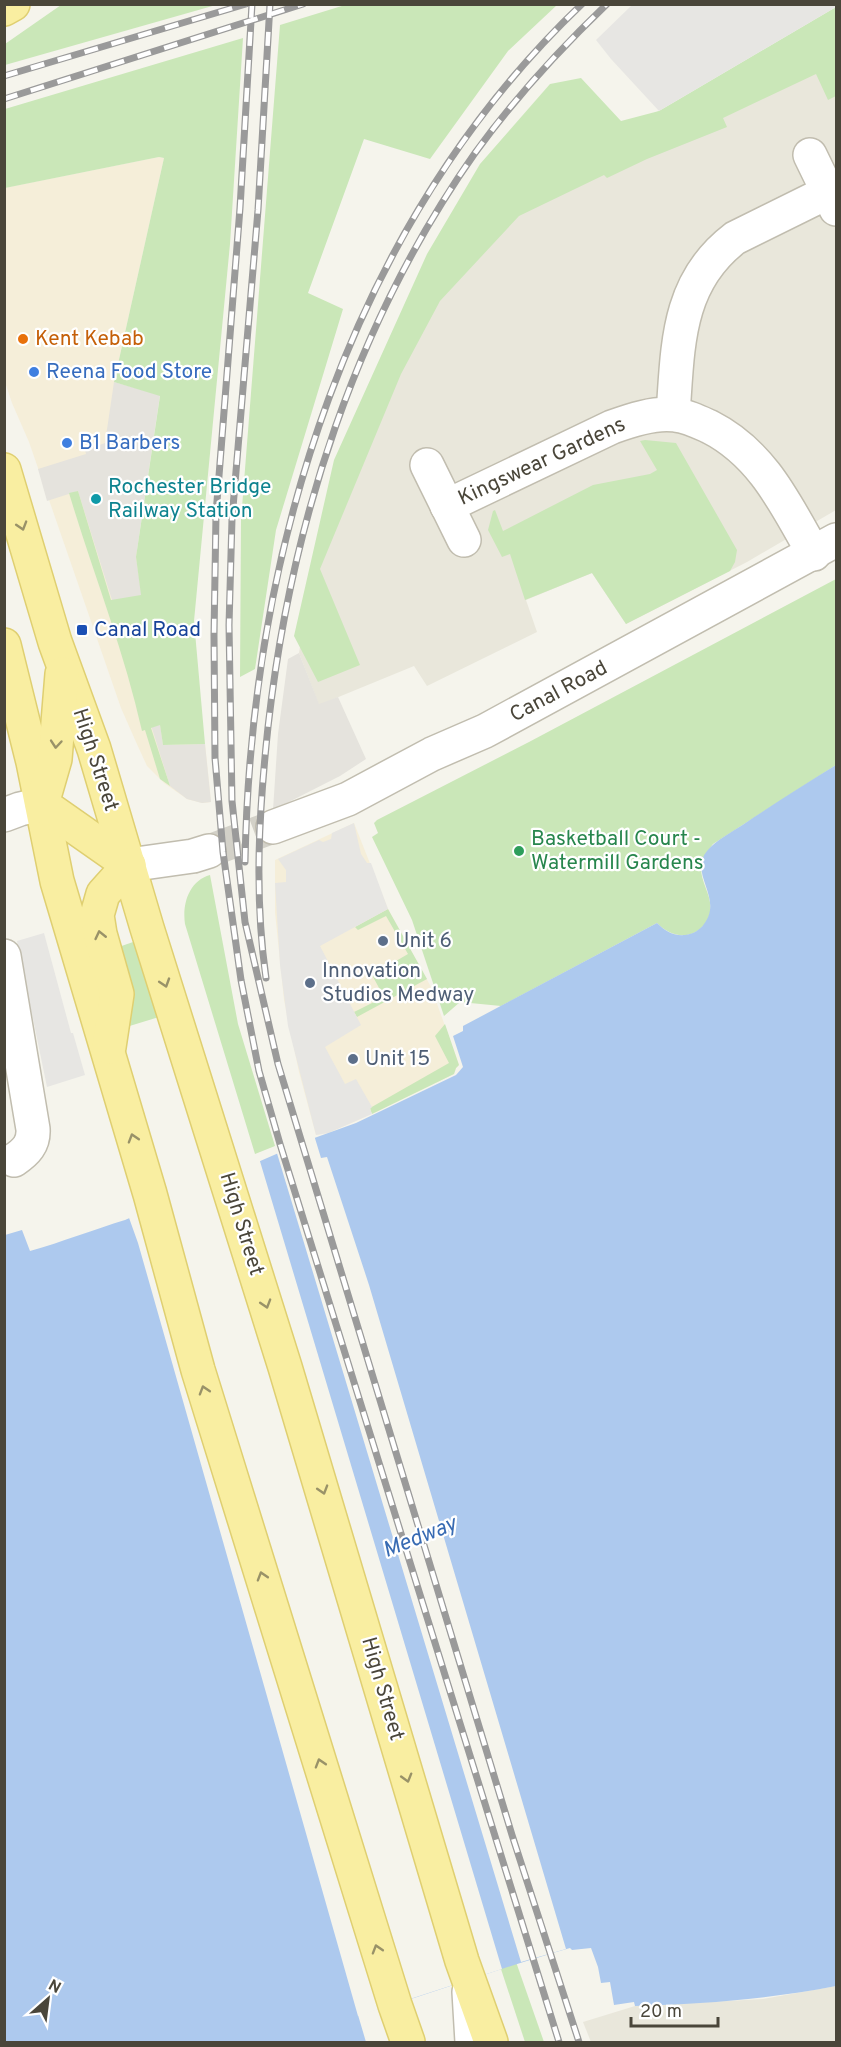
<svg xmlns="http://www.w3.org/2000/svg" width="841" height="2047" font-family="Overpass,sans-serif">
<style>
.residential{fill:#e9e7db}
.commercial{fill:#f5eed9}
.industrial{fill:#e5e3dd}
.green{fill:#cae7b8}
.parking{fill:#e7e6e3}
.water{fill:#adc9ee}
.pier{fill:#f5f4ec}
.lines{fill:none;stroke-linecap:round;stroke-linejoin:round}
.minor-tunnel{stroke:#d3d1c8;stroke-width:33;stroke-dasharray:33 16;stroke-linecap:butt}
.minor-casing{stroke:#c1bdaf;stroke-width:36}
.major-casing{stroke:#dfcf71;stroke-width:36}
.minor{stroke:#fff;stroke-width:33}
.major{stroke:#f9eea1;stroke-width:33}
.rail-casing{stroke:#9a9a9a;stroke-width:7}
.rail{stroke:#fff;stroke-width:4.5;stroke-dasharray:14;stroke-linecap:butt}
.oneway{stroke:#999268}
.food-dot{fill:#e8710a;stroke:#fff;stroke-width:2}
.shop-dot{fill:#3f7fe0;stroke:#fff;stroke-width:2}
.culture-dot{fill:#0f9aa8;stroke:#fff;stroke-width:2}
.transit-dot{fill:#1a4fb4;stroke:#fff;stroke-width:2}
.leisure-dot{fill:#2e9e5b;stroke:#fff;stroke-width:2}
.service-dot{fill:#5c6f8a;stroke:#fff;stroke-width:2}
.labels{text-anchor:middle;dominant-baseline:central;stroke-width:4.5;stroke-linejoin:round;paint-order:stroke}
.food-label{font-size:21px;fill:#c56008;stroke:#fff;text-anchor:start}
.shop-label{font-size:21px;fill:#366cbe;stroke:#fff;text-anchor:start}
.street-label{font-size:21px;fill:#4a463a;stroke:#fff}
.culture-label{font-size:21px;fill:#0d838f;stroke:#fff;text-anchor:start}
.transit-label{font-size:21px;fill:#164399;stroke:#fff;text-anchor:start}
.leisure-label{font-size:21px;fill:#27864d;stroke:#fff;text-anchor:start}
.service-label{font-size:21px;fill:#4e5e75;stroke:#fff;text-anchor:start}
.water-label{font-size:22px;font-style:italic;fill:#376ab2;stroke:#fff}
</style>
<rect width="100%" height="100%" fill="#f5f4ec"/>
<g class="residential">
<path d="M836 23V510L747 562 626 624 592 573 526 600 537 632 427 686 414 666 319 705 299 653 318 540 402 338 536 172Z"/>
<path d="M836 1986V2042H591L583 2022 635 2006 763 1999Z"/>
</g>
<g class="commercial">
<path d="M159 157 164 158 114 382 163 745 205 744 211 802 202 803 187 799 164 783 147 766 136 742 121 708 29 442 12 403 4 379V188Z"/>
<path d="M354 823 388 909 431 987 459 1065 456 1068 454 1074 356 1121 328 1133 316 1135 299 1072 284 1000 275 912V860Z"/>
</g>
<g class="industrial">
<path d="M114 382 160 395 136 557 163 745 205 744 211 802 202 803 187 799 170 786 78 491 47 501 38 469 86 454 85 450 105 443Z"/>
<path d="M299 653 319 704 338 697 366 759 340 776 273 810 278 734 288 659Z"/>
</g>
<g class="green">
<path d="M61 5V4L216 5 5 65V44Z"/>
<path d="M345 5H557L508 51 430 159 364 139 308 293 343 309 276 530 255 669 240 677 241 520 280 25Z"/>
<path d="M836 7V96L828 100 816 74 723 118 727 127 647 159 607 178 604 175 519 216 440 301 401 374 320 569 360 665 318 682 294 636 334 460 427 254 480 164 550 84 581 78 621 121 659 111Z"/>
<path d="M243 38 230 244 194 621 205 744 163 745 160 725 151 728 170 786 160 779 145 730 142 731C124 650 93 573 69 493L78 491 111 600 141 595 136 557 160 396 114 382 164 158 159 157 5 188V109Z"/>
<path d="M645 440 676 443 737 550 735 562 730 571 626 624 592 573 525 600 510 554 502 557 488 530 493 511 495 510 503 531 593 485 650 474 657 470 640 441Z"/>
<path d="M836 579V765L713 844C709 850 702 857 701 864 699 884 717 899 708 919 704 926 699 931 691 934 678 938 666 932 657 923L501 1006 460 1002 444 1016 412 920 372 837 378 833 374 823 377 820 529 742Z"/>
<path d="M210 875 238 1024 275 1146 255 1154 185 924C182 904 189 881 210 875Z"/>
<path d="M388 909 427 979 357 1017 354 1012 384 997 372 975 408 954 386 916 358 930 355 927Z"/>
<path d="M136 941 159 1017 123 1028 110 950Z"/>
<path d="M445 1024 459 1065 456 1068 454 1074 372 1114 370 1108 449 1063 435 1036Z"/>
<path d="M515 1959 544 2042H525L499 1963Z"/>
</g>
<g class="parking">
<path d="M632 5 836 4V7L659 111 611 59 596 40Z"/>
<path d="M354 823 361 854 367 863H371L388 909 320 946 361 1025 325 1047 345 1084 356 1079 372 1107 370 1109 372 1114 328 1133 316 1135 288 1026 280 965 275 883 286 882V870L278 859 319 840 323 842 331 839 332 833Z"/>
<path d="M44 933 71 1033H73L85 1075 47 1087 17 941Z"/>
</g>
<path class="water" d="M836 765V1986C769 1999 704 2004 635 2006L634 2002 614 2005 610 1982 601 1983 598 1967 591 1948 572 1950 570 1948C499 1968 430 1995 358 2015L366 2042H5V1235L22 1230 30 1251C62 1242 95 1229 125 1220L306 1141 356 1123 456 1075 463 1067 453 1036 463 1031V1026L657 923C665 931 673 936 685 935 693 934 700 930 704 924 724 898 688 873 707 851 716 840 732 832 744 824 774 804 805 784 836 765Z"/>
<g class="pier">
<path d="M314 1135 321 1158 327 1157 369 1285 566 1949 521 1962 276 1150Z"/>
<path d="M259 1158 502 1969 358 2016 138 1243 128 1215Z"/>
</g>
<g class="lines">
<path class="minor-tunnel" d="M209 851 273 827"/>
<defs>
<g id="minor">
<path d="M810 155 828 192"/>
<path d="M673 414C678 347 676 283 735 238L828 192 836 209"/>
<path d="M427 465 464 540"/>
<path d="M447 506 612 427C631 420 655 412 675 415 687 416 699 422 710 427 763 454 786 505 814 554"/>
<path d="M4 815 20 809 42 804"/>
<path d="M273 827 348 799 432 754 485 731 836 540"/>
<path d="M129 865 193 856 209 851"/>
<path d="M4 956 33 1129C34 1144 26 1152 14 1160"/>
<path d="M469 1992 472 2042"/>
</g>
<g id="major">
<path d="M4 9 13 4"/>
<path d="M4 470 55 642 94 749 147 928 285 1367 462 1961 491 2042"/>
<path d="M4 645 33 762 57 881 150 1194 198 1370 395 2005 408 2042"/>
<path d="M62 674 55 759 42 804 129 865"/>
<path d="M109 1047 117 994 100 934 97 915 103 894 129 865"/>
</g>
</defs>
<use href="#minor" class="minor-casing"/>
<use href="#major" class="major-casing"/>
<use href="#minor" class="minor"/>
<use href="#major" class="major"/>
<defs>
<g id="rail">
<path d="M252 4 240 208 216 514 214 635 215 758 223 852 241 980 259 1071 280 1144 559 2042"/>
<path d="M270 4 258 210 232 519 229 625 232 801 245 922 278 1064 512 1835 579 2042"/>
<path d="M4 76 246 4"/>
<path d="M4 99 303 4"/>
<path d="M245 862C251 549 350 225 582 4"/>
<path d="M266 978C254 894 259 811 268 727 291 522 356 322 475 153 514 99 559 50 607 4"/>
</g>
</defs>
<use href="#rail" class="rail-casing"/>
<use href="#rail" class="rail"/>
</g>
<defs><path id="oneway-chevron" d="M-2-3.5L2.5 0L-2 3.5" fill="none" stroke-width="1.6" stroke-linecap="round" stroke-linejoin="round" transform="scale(1.5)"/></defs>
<g class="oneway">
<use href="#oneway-chevron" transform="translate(22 526) rotate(73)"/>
<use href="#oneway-chevron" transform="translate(56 744) rotate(95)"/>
<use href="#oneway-chevron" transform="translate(100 935) rotate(-103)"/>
<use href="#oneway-chevron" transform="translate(165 983) rotate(72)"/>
<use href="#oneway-chevron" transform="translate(133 1138) rotate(-107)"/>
<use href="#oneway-chevron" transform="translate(266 1304) rotate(73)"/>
<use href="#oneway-chevron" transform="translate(204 1390) rotate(-107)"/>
<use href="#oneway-chevron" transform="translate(323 1490) rotate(73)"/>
<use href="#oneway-chevron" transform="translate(262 1576) rotate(-107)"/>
<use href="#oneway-chevron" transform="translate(320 1763) rotate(-107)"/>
<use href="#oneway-chevron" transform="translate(407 1778) rotate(74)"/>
<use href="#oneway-chevron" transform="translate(377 1949) rotate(-107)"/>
</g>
<circle class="food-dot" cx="23" cy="339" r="6"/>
<g class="shop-dot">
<circle cx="34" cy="372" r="6"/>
<circle cx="67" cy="443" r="6"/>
</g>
<circle class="culture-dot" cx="96" cy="499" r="6"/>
<rect class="transit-dot" x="76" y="624" width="12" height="12" rx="3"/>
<circle class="leisure-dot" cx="519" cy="851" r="6"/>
<g class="service-dot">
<circle cx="383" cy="941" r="6"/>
<circle cx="310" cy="983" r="6"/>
<circle cx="353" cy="1059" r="6"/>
</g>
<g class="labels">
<g class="food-label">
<text x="35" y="339">Kent Kebab</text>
</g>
<g class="shop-label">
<text x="46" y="372">Reena Food Store</text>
<text x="79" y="443">B1 Barbers</text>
</g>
<g class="street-label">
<text transform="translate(542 462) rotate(-25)">Kingswear Gardens</text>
<text transform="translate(559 692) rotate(-28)">Canal Road</text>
<text transform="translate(95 760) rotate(72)">High Street</text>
<text transform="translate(241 1224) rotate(73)">High Street</text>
<text transform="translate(382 1689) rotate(74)">High Street</text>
</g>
<g class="culture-label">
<text x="108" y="487">Rochester Bridge<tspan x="108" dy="24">Railway Station</tspan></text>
</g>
<g class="transit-label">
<text x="94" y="630">Canal Road</text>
</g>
<g class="leisure-label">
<text x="531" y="839">Basketball Court -<tspan x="531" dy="24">Watermill Gardens</tspan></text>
</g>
<g class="service-label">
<text x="395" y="941">Unit 6</text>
<text x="322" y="971">Innovation<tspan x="322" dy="24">Studios Medway</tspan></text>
<text x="365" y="1059">Unit 15</text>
</g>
<g class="water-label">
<text transform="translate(420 1538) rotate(-22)">Medway</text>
</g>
</g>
<rect width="841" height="2047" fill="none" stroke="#4a463a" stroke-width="12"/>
<g transform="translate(48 1999) rotate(28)" stroke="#ffffff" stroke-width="4.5" paint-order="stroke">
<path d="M0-4.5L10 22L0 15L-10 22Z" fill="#4a463a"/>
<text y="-9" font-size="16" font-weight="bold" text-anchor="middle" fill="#4a463a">N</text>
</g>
<path d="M631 2017v9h87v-9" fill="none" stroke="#4a463a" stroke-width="3"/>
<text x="640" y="2017" font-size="18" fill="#4a463a" stroke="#ffffff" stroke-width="4.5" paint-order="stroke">20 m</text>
</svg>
